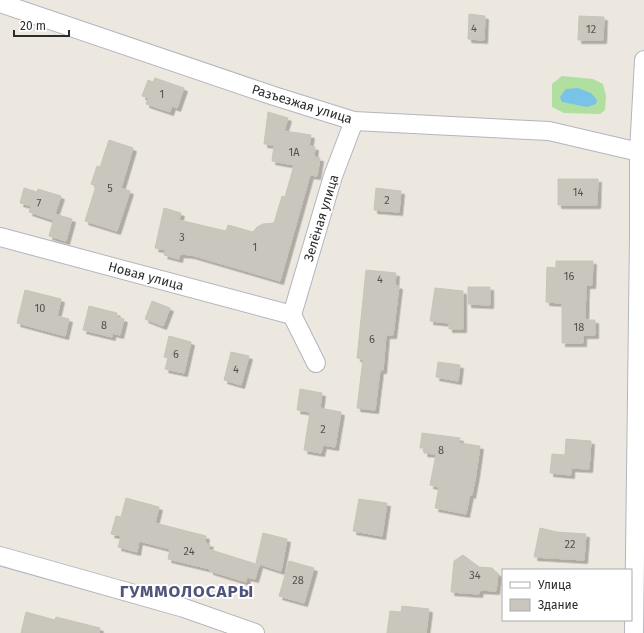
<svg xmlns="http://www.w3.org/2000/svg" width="644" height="633" font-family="'Fira Sans',sans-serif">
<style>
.green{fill:#b1dfa0}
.water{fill:#7ac3e8}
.building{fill:#c9c6be;stroke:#c8c4b9;filter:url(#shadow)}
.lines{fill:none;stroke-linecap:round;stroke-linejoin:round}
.minor-casing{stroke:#b3b5be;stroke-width:20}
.minor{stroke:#fff;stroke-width:18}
.labels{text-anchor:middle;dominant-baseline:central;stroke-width:4;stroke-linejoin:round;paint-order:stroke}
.number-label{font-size:11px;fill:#535250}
.street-label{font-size:13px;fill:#2c2c2c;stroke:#fff}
.district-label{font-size:17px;font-weight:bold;letter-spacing:1px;fill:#4f547a;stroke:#fff}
</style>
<defs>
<filter id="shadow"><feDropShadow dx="3.5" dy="3.5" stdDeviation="0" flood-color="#0004"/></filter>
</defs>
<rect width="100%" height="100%" fill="#ede8df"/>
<path class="green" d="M562 76 593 79 603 84 606 96 605 110 600 114 564 113 552 107V84Z"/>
<path class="water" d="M578 88 591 93 597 100 596 104 587 107 562 102 560 97 566 89Z"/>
<g class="building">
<path d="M469 14 485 16 484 40 468 39Z"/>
<path d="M579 16 604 17 603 40H578Z"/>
<path d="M155 78 184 88 177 108 172 106 170 112 146 104 148 98 142 96 148 80 153 82Z"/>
<path d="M268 112 288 118 284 131 311 135 309 146 315 147 314 157 320 158 317 176 310 175 280 281 191 255 180 254 179 259 164 255 166 250 155 248 164 208 181 213 179 220 226 231 228 225 253 232 257 227 263 224 274 223 282 196 285 197 294 165 272 161 274 145 264 144Z"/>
<path d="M109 140 133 148 121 188 130 191 117 231 85 221 96 186 91 184 97 166 100 167Z"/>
<path d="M558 179H598L597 205H558Z"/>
<path d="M24 188 37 192 38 189 61 196 53 220 29 212 31 206 20 203Z"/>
<path d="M376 188 401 191 399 212 374 210Z"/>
<path d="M55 214 72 219 66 241 49 236Z"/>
<path d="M556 261H593L592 285H586L585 320H595V335H583V343H562V303L546 302 547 267 556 268Z"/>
<path d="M366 270 396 273 395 285 399 286 393 335H386L383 370H380L375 410 357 408 363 359 357 358Z"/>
<path d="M468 287H490V305L468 304Z"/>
<path d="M435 288 463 291V329H449V323L430 321Z"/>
<path d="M25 290 61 299 57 316 69 319 65 336 17 323Z"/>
<path d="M152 301 170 308 163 326 145 319Z"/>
<path d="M89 306 117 313 116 317 124 319 120 335 112 333V337L83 330Z"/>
<path d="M169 336 191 342 184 373 165 369 168 358 164 357Z"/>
<path d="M231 352 249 356 241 385 224 380Z"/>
<path d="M438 362 460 365 458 381 436 377Z"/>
<path d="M300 389 322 393 320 408 341 412 335 447 323 445 321 453 304 450 310 412 297 410Z"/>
<path d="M422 433 460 438 459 443 480 446 476 474 472 495 470 494 466 514 435 508 439 487 430 485 436 454 424 453 425 448H420Z"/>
<path d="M566 439 591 441 589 469 571 468V475L550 473 552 454 565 455Z"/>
<path d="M126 498 159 507 155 523 206 536 205 543 210 544 208 549 259 565 255 579 247 577 246 582 210 571V569L168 559 170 549 139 541 137 552 118 547 121 536 111 534 116 516 121 517Z"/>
<path d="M359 499 387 503 382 536 353 531Z"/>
<path d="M540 528 557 532 586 534 584 560 534 557Z"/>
<path d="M263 533 287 539 281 571 256 563Z"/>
<path d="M463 555 479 567 492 568 498 574 496 591 480 590 479 594 451 592 454 561Z"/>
<path d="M289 561 314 568 304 603 279 596Z"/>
<path d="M402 606 429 609 426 633H387L390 611 401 612Z"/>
<path d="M26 612 55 620 56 617 100 628 99 633H21Z"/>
</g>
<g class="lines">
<defs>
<g id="minor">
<path d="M0 3 274 96 354 121 549 131 639 152"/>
<path d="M0 237 292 315"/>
<path d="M292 315 333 176 354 121"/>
<path d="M292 315 316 363"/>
<path d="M0 556 184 608 255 633"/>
<path d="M634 633 639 236V152L644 60"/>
</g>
</defs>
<use href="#minor" class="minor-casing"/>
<use href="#minor" class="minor"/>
</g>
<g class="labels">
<g class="number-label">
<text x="474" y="28">4</text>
<text x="591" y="29">12</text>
<text x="162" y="94">1</text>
<text x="294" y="152">1А</text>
<text x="110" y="188">5</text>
<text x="578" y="192">14</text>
<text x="387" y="200">2</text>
<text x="39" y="203">7</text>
<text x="182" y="237">3</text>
<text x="255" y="247">1</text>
<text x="569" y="276">16</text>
<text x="380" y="279">4</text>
<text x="40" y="308">10</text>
<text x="104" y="325">8</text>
<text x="579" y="327">18</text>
<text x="372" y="339">6</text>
<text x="176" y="354">6</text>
<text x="236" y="369">4</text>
<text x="323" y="429">2</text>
<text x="441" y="450">8</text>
<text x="570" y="544">22</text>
<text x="189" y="551">24</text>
<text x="475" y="575">34</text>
<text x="298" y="580">28</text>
</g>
<g class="street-label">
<text transform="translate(302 104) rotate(17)">Разъезжая улица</text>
<text transform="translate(321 218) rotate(-73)">Зелёная улица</text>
<text transform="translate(146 276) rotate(15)">Новая улица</text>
</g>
<g class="district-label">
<text x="187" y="591">ГУММОЛОСАРЫ</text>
</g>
</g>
<rect x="502" y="569" width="130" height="52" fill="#ffffff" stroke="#ababab"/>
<rect x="510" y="582" width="20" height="6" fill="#ffffff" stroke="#ababab"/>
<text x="538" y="589" font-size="12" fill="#2c2c2c">Улица</text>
<rect x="510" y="599" width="20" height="12" fill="#c9c6be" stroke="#ababab"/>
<text x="538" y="609" font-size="12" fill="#2c2c2c">Здание</text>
<path d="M14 30v6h55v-6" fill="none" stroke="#2c2c2c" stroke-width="2"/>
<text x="20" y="30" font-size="12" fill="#2c2c2c" stroke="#ffffff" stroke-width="3" paint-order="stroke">20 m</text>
</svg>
